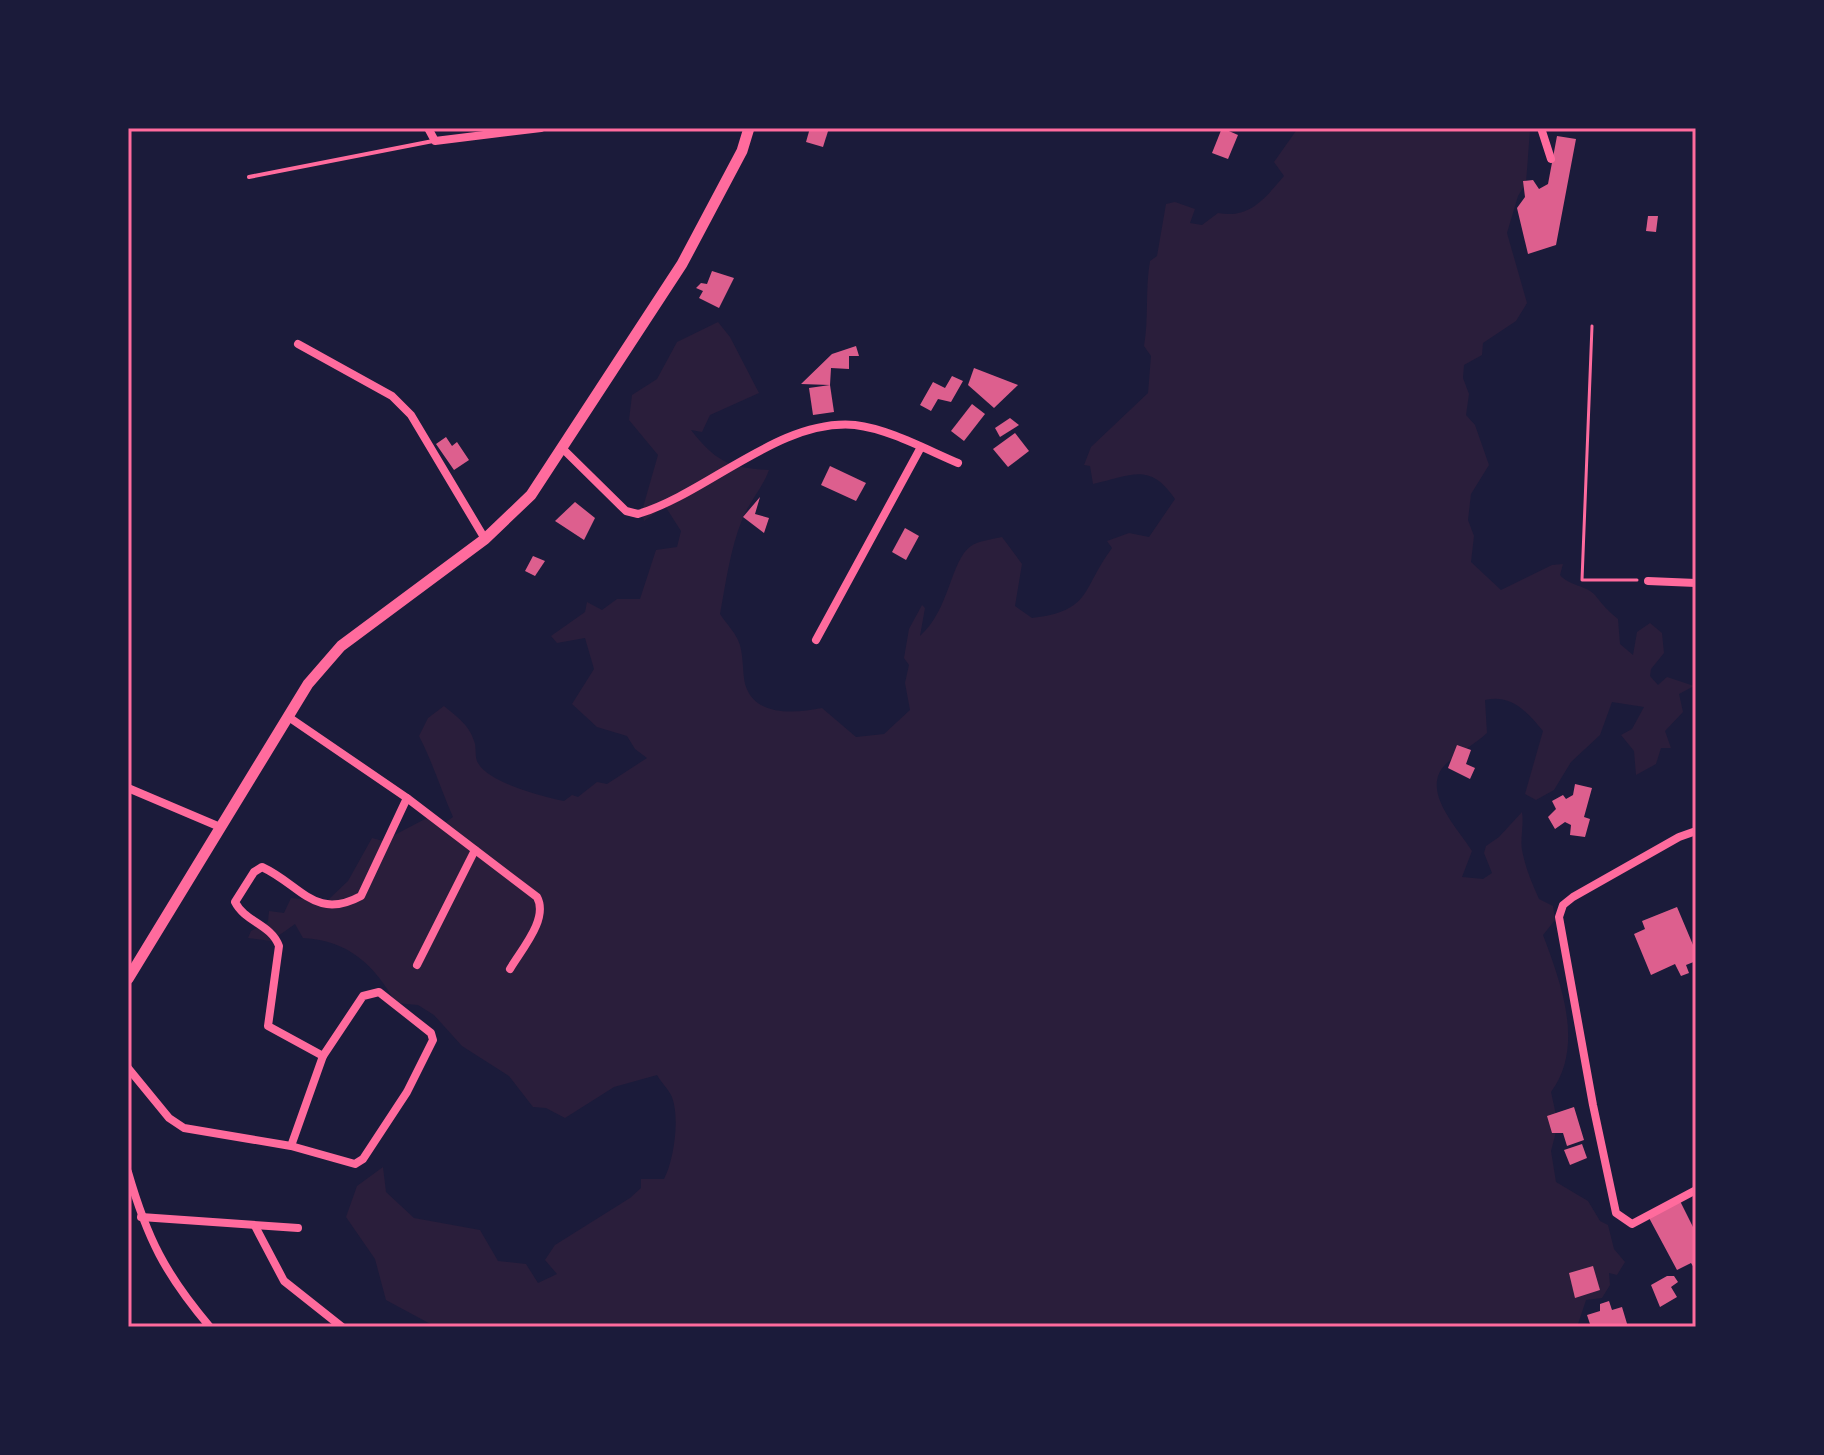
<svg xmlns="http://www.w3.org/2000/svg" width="1824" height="1455" font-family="Mulish,sans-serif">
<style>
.green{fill:#2a1e3b}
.building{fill:#dd5f8e}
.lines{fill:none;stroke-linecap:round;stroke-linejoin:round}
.path{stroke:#ff6b9d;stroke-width:3}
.service{stroke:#ff6b9d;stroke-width:4}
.minor{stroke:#ff6b9d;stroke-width:8}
.tertiary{stroke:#ff6b9d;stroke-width:11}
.neatline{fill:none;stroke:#ff6b9d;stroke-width:3}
</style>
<rect width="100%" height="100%" fill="#1b1b3a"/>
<path class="green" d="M1298 128H1536L1537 131 1530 130 1526 183 1518 196 1507 233 1527 303 1516 321 1483 343 1482 355 1464 365 1463 378 1469 394 1466 415 1475 425 1489 465 1471 494 1468 520 1474 536 1471 562 1501 590 1552 565 1563 564 1560 575C1569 586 1586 585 1595 595 1602 604 1608 611 1618 619L1620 644 1633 655 1637 632 1650 623 1662 633 1664 653 1651 669 1650 676 1658 685 1667 677 1694 686 1679 694 1683 712 1665 731 1671 748H1661L1656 764 1636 775 1634 751 1621 735 1632 729 1644 707 1612 702 1600 735 1571 762 1554 790 1536 800 1525 794 1543 731C1527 712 1512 694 1485 700L1487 733C1474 745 1461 751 1447 763 1418 789 1458 828 1472 851L1462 877 1483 879 1492 873 1484 853 1486 846 1499 837 1522 812C1524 825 1520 839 1522 850 1525 867 1532 883 1539 899L1553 906 1555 920 1543 935C1561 983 1585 1046 1551 1092L1558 1124 1551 1151 1556 1182 1588 1201 1600 1221 1608 1225 1614 1249 1625 1262 1617 1275 1609 1273 1610 1285 1602 1298 1586 1300 1577 1327H436L386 1300 375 1259 346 1217 357 1186 383 1167 386 1192 414 1218 480 1230 498 1261 526 1264 538 1283 557 1274 545 1260 555 1245 630 1198 641 1188V1179H664C674 1160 680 1118 672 1097 669 1090 661 1082 657 1075L614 1087 565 1118 546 1108 533 1107 509 1076 462 1046 434 1015 418 1005 396 1003C374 965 350 941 303 938L295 924 271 941 248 938 251 931 268 922 269 911 284 913 291 898 327 901 348 881 372 838 383 841 427 818 446 822 453 817C441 790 433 763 419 736L428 718 444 706C458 718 470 725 475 744 476 749 475 759 478 763 489 783 542 796 564 801L572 795 578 797 597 782 607 784 647 758 635 749 627 736 597 727 572 704 594 669 585 638 557 643 551 636 585 612 587 602 602 610 617 599H640L656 550 677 547 681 531 665 506 644 521 642 511 658 455 629 420 632 395 657 379 677 342 718 322 730 337 759 393 710 415 702 432 691 430C716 462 730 468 769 470 762 489 749 502 742 520 730 550 726 582 720 614 725 622 734 631 738 640 744 653 742 670 745 684 755 718 796 713 822 708L856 737 884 734 910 710 905 683 909 665 904 658 909 629 922 605 925 608 920 636C950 610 950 561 971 546 978 541 993 539 1002 537L1022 564 1015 606 1032 618C1092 611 1081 590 1112 548L1107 541 1129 533 1149 537 1175 499C1150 462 1132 475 1093 484L1090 466 1084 465 1091 447 1148 393 1151 356 1144 346C1149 318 1145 290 1150 261L1157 256 1166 204 1175 202 1195 209 1190 223 1202 225 1218 213C1250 219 1265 198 1284 176L1274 162Z"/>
<g class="building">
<path d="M810 128H829L823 147 806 142Z"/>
<path d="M1222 128 1238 135 1228 159 1212 153Z"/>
<path d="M1557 136 1576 139 1556 245 1528 254 1517 208 1525 197 1523 181 1533 180 1539 189 1548 184Z"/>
<path d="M1648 216H1658L1656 232 1646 231Z"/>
<path d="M712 271 734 278 719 308 699 298 703 291 696 288 701 283 707 284Z"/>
<path d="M856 346 859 356H849V369L831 368 830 385 801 384 832 354Z"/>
<path d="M974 368 1018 385 994 408 968 385Z"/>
<path d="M952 376 963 381 951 402 938 399 931 411 920 405 933 382 945 388Z"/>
<path d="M830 385 834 412 813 415 809 388Z"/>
<path d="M972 404 985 414 964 441 951 431Z"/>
<path d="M1010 418 1019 425 1000 437 995 428Z"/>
<path d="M1015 433 1029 451 1008 467 993 449Z"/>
<path d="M446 437 452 446 457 442 469 460 454 470 436 444Z"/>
<path d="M830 466 866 483 856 501 821 485Z"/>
<path d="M760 497 755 514 769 518 764 533 743 517Z"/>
<path d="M575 502 595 518 584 540 555 521Z"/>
<path d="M905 528 919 536 906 560 892 552Z"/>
<path d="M533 556 545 561 535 576 525 571Z"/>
<path d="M1457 745 1471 750 1466 764 1475 768 1470 779 1448 768Z"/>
<path d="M1575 784 1592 788 1584 817 1590 819 1585 837 1570 835 1571 825 1565 822 1555 829 1548 817 1556 809 1552 801 1563 795 1566 799 1573 795Z"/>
<path d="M1677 907 1696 952V961L1686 965 1689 973 1681 976 1675 964 1651 975 1634 934 1645 929 1642 921Z"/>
<path d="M1574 1107 1584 1140 1567 1146 1563 1133H1552L1547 1116Z"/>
<path d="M1582 1144 1587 1158 1570 1165 1564 1150Z"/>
<path d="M1679 1199 1693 1227 1696 1225V1271L1691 1263 1677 1270 1648 1216Z"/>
<path d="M1593 1266 1600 1290 1575 1298 1569 1273Z"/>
<path d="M1667 1276H1674L1678 1282 1671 1287 1677 1297 1660 1307 1651 1285Z"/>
<path d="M1609 1301 1612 1310 1622 1307 1628 1327H1591L1587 1315 1600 1311V1304Z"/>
</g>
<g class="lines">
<path class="path" d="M1592 326 1582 580H1637"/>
<path class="service" d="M249 177 433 141"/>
<g class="minor">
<path d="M428 128 435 141 541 128"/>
<path d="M1541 128 1551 159"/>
<path d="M298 344 392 396 411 415 485 539"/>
<path d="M563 449 626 511 638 514C708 493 780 418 855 425 889 429 927 450 958 463"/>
<path d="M1648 581 1696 583"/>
<path d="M816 640 921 447"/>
<path d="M290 718 407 798 537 897C549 919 521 950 510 969"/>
<path d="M128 788 220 827"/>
<path d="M1696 831 1679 837 1573 897 1563 905 1559 917 1593 1105 1616 1213 1632 1224 1696 1190"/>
<path d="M417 965 475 850"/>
<path d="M323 1056 268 1026 279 946C271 924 245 922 235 902L254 872 262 867C301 885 315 921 361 896L407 798"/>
<path d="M128 1068 169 1118 184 1128 291 1146 355 1164 363 1159 407 1092 433 1040 431 1033 379 992 363 996 323 1056 291 1146"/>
<path d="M128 1172C147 1238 165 1274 210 1327"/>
<path d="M141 1217 298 1228"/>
<path d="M255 1226 284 1281 342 1327"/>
</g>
<path class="tertiary" d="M128 979 308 684 341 646 485 539 531 495 682 264 742 151 749 128"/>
</g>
<rect width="1824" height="1455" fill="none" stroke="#1b1b3a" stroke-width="260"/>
<rect x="130" y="130" width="1564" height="1195" class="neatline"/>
</svg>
